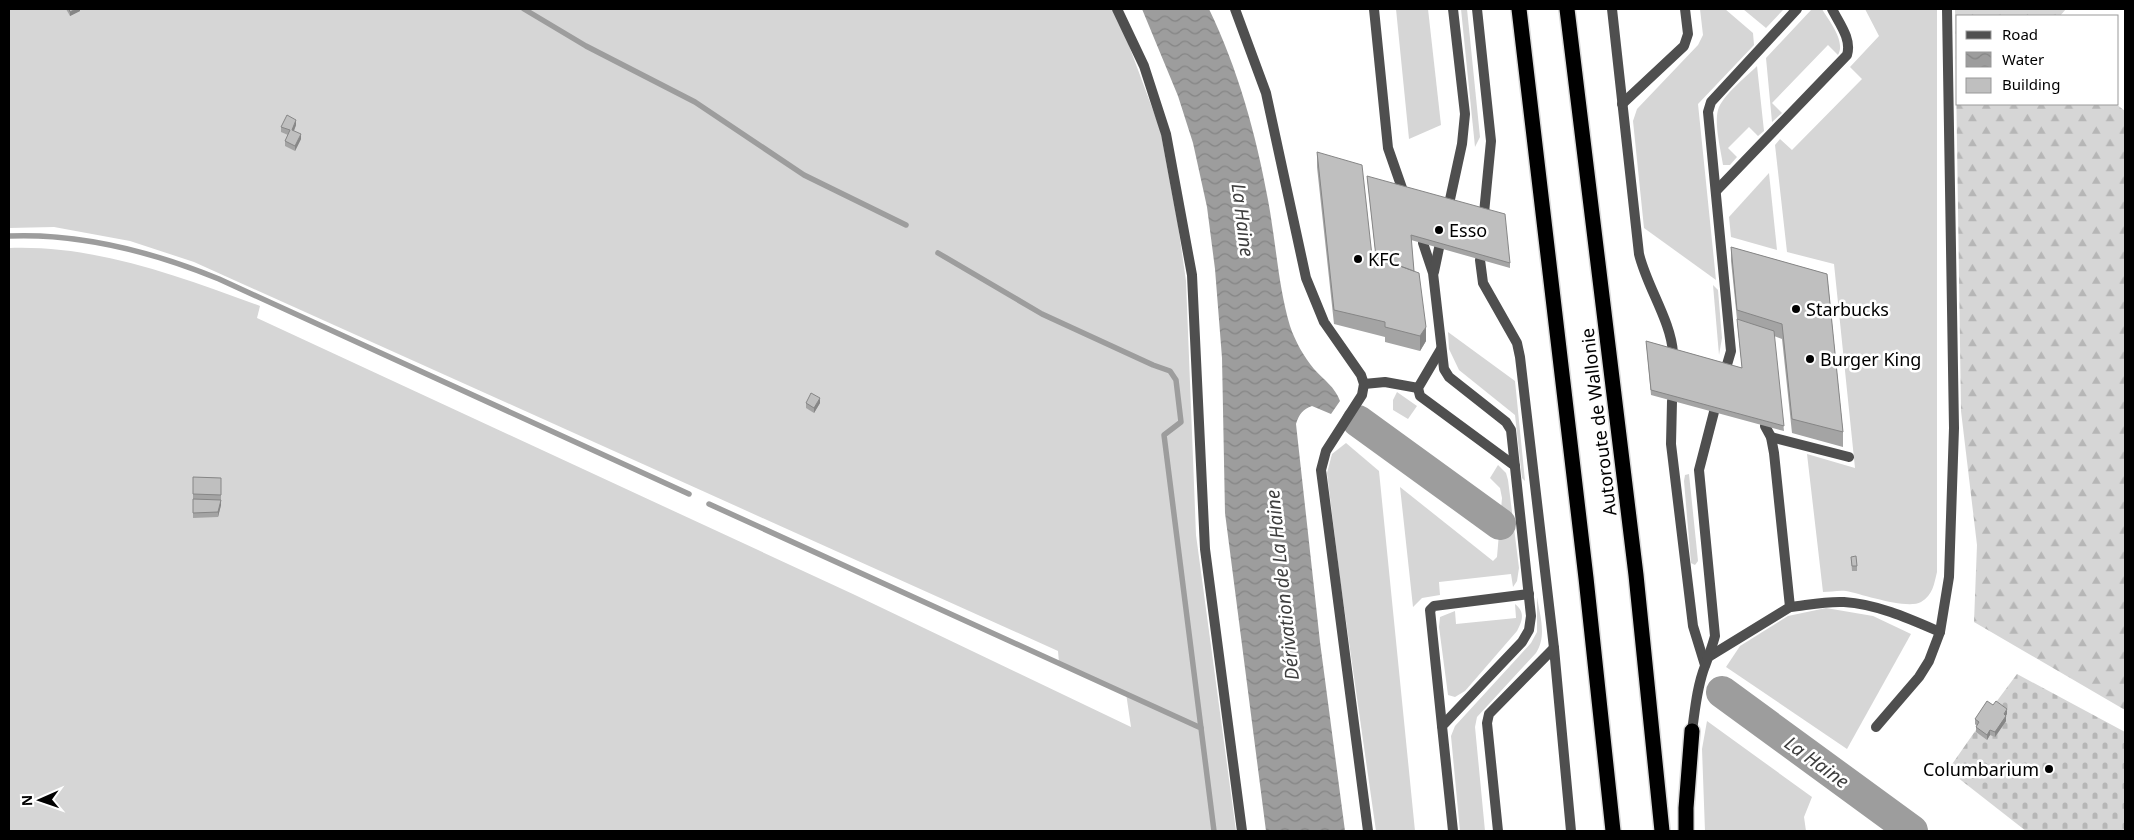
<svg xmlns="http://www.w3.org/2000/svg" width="2134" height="840" font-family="'Noto Sans',sans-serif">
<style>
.grass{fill:#d6d6d6}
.forest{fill:url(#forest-firs)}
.cemetery{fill:url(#cemetery-stones)}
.water{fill:url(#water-waves)}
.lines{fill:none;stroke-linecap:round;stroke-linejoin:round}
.stream{stroke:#9d9d9d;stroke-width:5.5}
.river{stroke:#9d9d9d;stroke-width:32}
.motorway-casing{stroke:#dbdbdb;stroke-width:18}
.service{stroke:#4f4f4f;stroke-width:10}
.minor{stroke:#4f4f4f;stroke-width:10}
.motorway{stroke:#000;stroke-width:15}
.wall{fill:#a4a4a4}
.shaded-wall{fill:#868686}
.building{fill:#bfbfbf;stroke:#868686}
.poi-dot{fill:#000;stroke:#fff;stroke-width:2}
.labels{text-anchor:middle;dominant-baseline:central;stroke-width:5;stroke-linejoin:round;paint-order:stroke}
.poi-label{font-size:18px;fill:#000;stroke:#fff;text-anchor:start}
.street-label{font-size:18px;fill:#000;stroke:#fff}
.water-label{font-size:19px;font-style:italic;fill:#3e3e3e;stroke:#fff}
</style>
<defs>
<pattern id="forest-firs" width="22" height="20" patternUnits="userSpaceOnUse" patternTransform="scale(1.25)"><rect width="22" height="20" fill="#d6d6d6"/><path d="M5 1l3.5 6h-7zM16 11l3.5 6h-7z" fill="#b6b6b6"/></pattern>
<pattern id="cemetery-stones" width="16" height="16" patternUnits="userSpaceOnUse" patternTransform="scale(1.25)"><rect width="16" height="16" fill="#d6d6d6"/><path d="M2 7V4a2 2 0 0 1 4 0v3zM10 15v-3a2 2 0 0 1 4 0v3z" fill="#b6b6b6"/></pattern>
<pattern id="water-waves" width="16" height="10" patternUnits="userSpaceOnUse" patternTransform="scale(1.25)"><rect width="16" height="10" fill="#9d9d9d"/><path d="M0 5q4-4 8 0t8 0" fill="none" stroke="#858585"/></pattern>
</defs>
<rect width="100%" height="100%" fill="#fff"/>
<g class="grass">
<path d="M9 9H1112L1128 43 1160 129 1178 225 1186 281 1196 535 1236 831H9V248C97 245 178 276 260 306L257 318 855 595 1131 727 1126 693 1059 663 1058 651 194 262 130 241 54 227 9 228Z"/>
<path d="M1396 9H1428L1441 125 1409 139Z"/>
<path d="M1461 9H1467L1480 137 1475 147Z"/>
<path d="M1700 9H1725L1753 33 1754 45 1698 104 1716 280 1644 228 1633 121 1637 109 1698 45 1703 35Z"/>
<path d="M1743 9H1784L1766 28Z"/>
<path d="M1812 9H1822C1829 21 1846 41 1838 55L1828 45 1772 103 1782 113 1772 122 1766 58Z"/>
<path d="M1865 9H1937V572C1934 584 1933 595 1921 602 1907 610 1862 594 1846 591 1839 590 1830 592 1823 592L1807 454 1855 468 1834 264 1787 252 1775 145 1780 139 1792 150 1862 79 1850 67 1879 36Z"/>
<path d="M1757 66 1764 131 1758 136 1749 127 1728 148 1737 157 1730 165H1723C1721 151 1714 124 1718 110 1722 96 1746 77 1757 66Z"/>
<path d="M1769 173 1777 250 1731 237 1729 217Z"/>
<path d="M1713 285 1718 290 1722 338 1719 355Z"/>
<path d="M1448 332 1515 381 1525 481 1522 478 1515 415 1459 370 1449 349Z"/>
<path d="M1397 392 1417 406 1408 419 1393 410V400Z"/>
<path d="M1346 443 1379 471 1415 831H1376L1340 579 1327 473 1332 454Z"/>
<path d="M1498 465 1506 473 1508 480 1519 568 1517 581 1513 587 1511 574 1439 582 1440 595 1422 598 1413 607 1400 487 1493 561 1497 557 1502 498 1500 488 1490 478Z"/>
<path d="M1689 474 1698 561 1695 565 1691 563 1684 481 1685 475Z"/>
<path d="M1537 597C1540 616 1547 636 1536 653L1477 717 1475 727 1485 831H1460L1451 736 1455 726 1531 643 1537 632Z"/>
<path d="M1515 604C1525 612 1523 620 1517 631L1465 691 1455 697 1448 695 1439 627 1440 617 1455 611 1456 624 1516 618Z"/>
<path d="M1826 608 1873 616 1911 634 1847 749 1726 667 1740 646 1788 616Z"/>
<path d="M1707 721 1812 797 1804 817 1806 831H1705L1702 749Z"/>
</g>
<path class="forest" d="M1955 9H2066L2060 16H1958V104H2116L2125 111V710L1974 622 1977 545 1961 411Z"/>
<path class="cemetery" d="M2017 674 2125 732V831H2026L1948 770 1978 727 1975 724 1987 706 1991 709Z"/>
<path class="water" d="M1142 9H1209C1238 69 1256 134 1268 200 1276 242 1278 285 1290 326 1295 341 1304 357 1314 369 1324 380 1335 387 1340 401L1331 414 1312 406C1303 409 1299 414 1296 424L1320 642 1345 831H1266L1225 513 1222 358 1215 269 1207 207 1193 143 1178 96Z"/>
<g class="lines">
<g class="stream">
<path d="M524 9 586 46 695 102 804 175 906 225"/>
<path d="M9 236C81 233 153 252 219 279L689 494"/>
<path d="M938 253 1042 314 1153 365 1170 371 1176 380 1181 422 1164 435 1201 728"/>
<path d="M709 504 1201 728 1214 831"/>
</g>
<g class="river">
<path d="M1358 421 1500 524"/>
<path d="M1722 692 1912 831"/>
</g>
<defs>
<g id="motorway">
<path d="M1519 9 1586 578 1613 831"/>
<path d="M1567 9 1636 575 1662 831"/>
<path d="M1686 831V808L1692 731"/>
</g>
</defs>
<use href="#motorway" class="motorway-casing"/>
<g class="service">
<path d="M1117 9 1144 66 1166 134 1192 275 1205 549 1242 831"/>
<path d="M1235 9 1266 93 1306 278 1324 322 1361 375 1364 384 1362 395 1326 451 1321 470 1368 831"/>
<path d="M1374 9 1388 148 1403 191"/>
<path d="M1477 9 1491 141 1484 213"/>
<path d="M1612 9 1639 254C1647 287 1671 321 1673 353"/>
<path d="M1622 104 1684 46 1688 34 1685 9"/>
<path d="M1716 191 1847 55C1852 39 1839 23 1832 9"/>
<path d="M1449 204 1462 144 1465 114 1453 9"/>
<path d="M1423 243 1433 273 1444 369 1449 377 1506 422 1511 430 1531 616 1529 630 1522 642 1442 726 1453 831"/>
<path d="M1480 260 1483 283 1517 343 1520 357 1554 648 1571 831"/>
<path d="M1434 272 1439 248"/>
<path d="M1441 349 1418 388 1420 396 1515 466"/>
<path d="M1726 368 1731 351 1708 112 1711 102 1797 9"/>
<path d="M1364 384 1385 382 1418 388"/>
<path d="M1672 401 1671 444 1693 626 1705 665"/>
<path d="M1771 437 1849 457"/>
<path d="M1790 607C1808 605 1826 601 1844 602 1877 604 1910 619 1940 632"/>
<path d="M1710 656 1790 607 1774 453 1771 437 1765 426"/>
<path d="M1442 726 1430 610 1434 606 1529 594"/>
<path d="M1692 731C1695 710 1697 686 1705 666 1709 655 1712 647 1715 636L1699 470 1714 412"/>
<path d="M1498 831 1487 723 1489 714 1554 648"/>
</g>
<path class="minor" d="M1876 727 1919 677 1929 661 1940 632 1949 577 1954 428 1947 9"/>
<use href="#motorway" class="motorway"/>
</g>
<g class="wall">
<path d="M66 9H80V11L70 16Z"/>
<path d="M296 125 294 131 301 139 295 151 285 146V141L288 135 281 132V127Z"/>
<path d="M1317 152 1372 256 1376 257 1367 176 1510 263V268L1411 240 1414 271 1426 341 1420 351 1385 342V337L1334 324 1317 167Z"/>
<path d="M1731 247 1827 274 1843 432V447L1792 433 1782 339 1774 336 1784 431 1651 395 1646 341 1742 368 1731 261Z"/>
<path d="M806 403H820L814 413 806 408Z"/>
<path d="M193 477 221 478V505L218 517 193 518Z"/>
<path d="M1851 557 1857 566V571H1852Z"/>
<path d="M1993 705 2007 714 2006 716V721L1995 737 1990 735 1987 740 1976 732V727L1977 726 1975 724V719Z"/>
</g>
<g class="shaded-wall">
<path d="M76 9H80V11L70 16V12Z"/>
<path d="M296 120V125L292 135V130Z"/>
<path d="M301 134V139L295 151V146Z"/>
<path d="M1426 327V341L1420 351V336Z"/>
<path d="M820 398V403L814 413V408Z"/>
<path d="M221 500V505L218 517V512Z"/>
<path d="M2007 709V714L2004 718 2006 716V721L1995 737V732Z"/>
<path d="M1990 730V735L1987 740V735Z"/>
</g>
<g class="building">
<path d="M69 9H76L70 12Z"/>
<path d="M287 115 296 120 292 130 301 134 295 146 285 141 290 130 281 127Z"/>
<path d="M1317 152 1362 165 1372 256 1419 273 1426 327 1420 336 1385 327V322L1334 310Z"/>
<path d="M1367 176 1505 214 1510 263 1411 235 1414 271 1376 257Z"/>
<path d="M1731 247 1827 274 1843 432 1792 419 1782 324 1737 310Z"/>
<path d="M1737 319 1774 331 1784 426 1651 390 1646 341 1742 368Z"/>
<path d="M811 393 820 398 814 408 806 403Z"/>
<path d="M193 477 221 478V495L193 494Z"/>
<path d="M193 499 221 500 218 512 193 513Z"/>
<path d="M1856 556 1857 566H1852L1851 557Z"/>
<path d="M1987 701 1993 705 1996 701 2007 709 2004 714 2006 716 1995 732 1990 730 1987 735 1976 727 1979 722 1975 719Z"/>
</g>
<g class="poi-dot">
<circle cx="1439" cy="230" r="5"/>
<circle cx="1358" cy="259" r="5"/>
<circle cx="1796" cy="309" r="5"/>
<circle cx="1810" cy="359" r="5"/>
<circle cx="2049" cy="769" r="5"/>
</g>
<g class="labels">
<g class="poi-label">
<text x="1449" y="230">Esso</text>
<text x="1368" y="259">KFC</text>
<text x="1806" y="309">Starbucks</text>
<text x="1820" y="359">Burger King</text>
<text x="2039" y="769" text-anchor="end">Columbarium</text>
</g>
<g class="street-label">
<text transform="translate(1598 422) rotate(-97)">Autoroute de Wallonie</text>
</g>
<g class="water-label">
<text transform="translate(1243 220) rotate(83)">La Haine</text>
<text transform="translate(1282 585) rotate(-96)">Dérivation de La Haine</text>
<text transform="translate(1817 762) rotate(36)">La Haine</text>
</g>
</g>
<rect width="2134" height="840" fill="none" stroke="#000000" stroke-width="20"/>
<rect x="1956" y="15" width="162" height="90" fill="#ffffff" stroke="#999999"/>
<rect x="1966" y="31" width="25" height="8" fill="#4f4f4f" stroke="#999999"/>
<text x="2002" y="40" font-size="15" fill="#000000">Road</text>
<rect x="1966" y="52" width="25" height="15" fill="url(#water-waves)" stroke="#999999"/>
<text x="2002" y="65" font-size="15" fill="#000000">Water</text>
<rect x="1966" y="78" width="25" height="15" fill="#bfbfbf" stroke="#999999"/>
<text x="2002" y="90" font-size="15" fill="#000000">Building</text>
<g transform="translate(40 800) rotate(268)" stroke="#ffffff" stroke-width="4" paint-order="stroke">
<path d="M0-4L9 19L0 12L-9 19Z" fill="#000000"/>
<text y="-8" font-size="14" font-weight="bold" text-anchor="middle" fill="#000000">N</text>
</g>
</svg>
